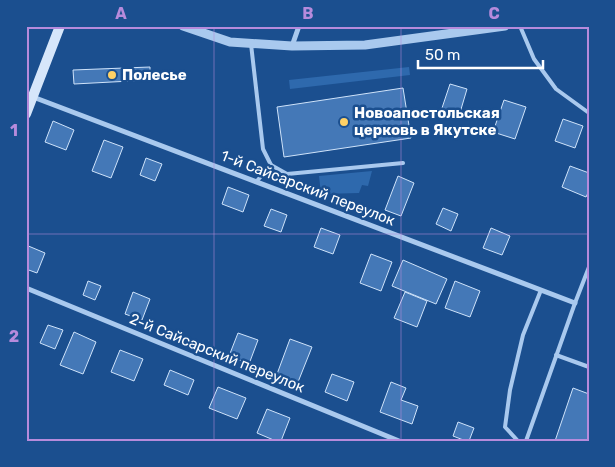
<svg xmlns="http://www.w3.org/2000/svg" width="615" height="467" font-family="Rubik,sans-serif">
<style>
.green{fill:#2e69ad}
.building{fill:#4478b7;stroke:#cfe3fa}
.lines{fill:none;stroke-linecap:round;stroke-linejoin:round}
.service{stroke:#a9c9ee;stroke-width:4}
.minor{stroke:#a9c9ee;stroke-width:5}
.tertiary{stroke:#a9c9ee;stroke-width:9}
.secondary{stroke:#d6e6fa;stroke-width:10}
.grid{fill:none;stroke:#b68bdc;stroke-width:1;stroke-opacity:0.55}
.poi-dot{fill:#ffd166;stroke:#1b4f8f;stroke-width:2}
.labels{text-anchor:middle;dominant-baseline:central;stroke-width:5;stroke-linejoin:round;paint-order:stroke}
.poi-label{font-size:15px;font-weight:bold;fill:#fff;stroke:#1b4f8f;text-anchor:start}
.street-label{font-size:15px;fill:#fff;stroke:#1b4f8f}
.neatline{fill:none;stroke:#b68bdc;stroke-width:2}
.grid-label{font-size:16px;text-anchor:middle;font-weight:bold;fill:#b68bdc}
</style>
<rect width="100%" height="100%" fill="#1b4f8f"/>
<g class="green">
<path d="M409 67 410 75 290 89 289 80Z"/>
<path d="M372 171 368 186 362 185 359 193 321 194 319 176Z"/>
</g>
<g class="building">
<path d="M150 67V80L74 84 73 70Z"/>
<path d="M450 84 467 89 459 116 441 111Z"/>
<path d="M403 88 411 138 284 157 277 107Z"/>
<path d="M504 100 526 107 515 139 493 132Z"/>
<path d="M563 119 583 126 575 148 555 141Z"/>
<path d="M53 121 74 130 66 150 45 142Z"/>
<path d="M104 140 123 147 111 178 92 171Z"/>
<path d="M146 158 162 164 155 181 140 175Z"/>
<path d="M570 166 589 173V191L586 197 562 187Z"/>
<path d="M398 176 414 183 401 216 385 210Z"/>
<path d="M228 187 249 195 243 212 222 204Z"/>
<path d="M443 208 458 214 451 231 436 224Z"/>
<path d="M271 209 287 215 281 232 264 226Z"/>
<path d="M321 228 340 235 333 254 314 247Z"/>
<path d="M491 228 510 236 502 255 483 248Z"/>
<path d="M26 245 45 253 37 273 26 269Z"/>
<path d="M371 254 392 262 381 291 360 283Z"/>
<path d="M403 260 447 279 436 304 392 286Z"/>
<path d="M88 281 101 286 95 300 83 295Z"/>
<path d="M455 281 480 291 470 317 445 308Z"/>
<path d="M133 292 150 299 142 320 125 314Z"/>
<path d="M405 292 427 301 417 327 394 318Z"/>
<path d="M48 325 63 330 55 349 40 343Z"/>
<path d="M74 332 96 342 83 374 60 365Z"/>
<path d="M238 333 258 340 249 364 229 356Z"/>
<path d="M290 339 312 347 298 382 277 374Z"/>
<path d="M120 350 143 359 134 381 111 372Z"/>
<path d="M170 370 194 380 188 395 164 385Z"/>
<path d="M332 374 354 382 347 401 325 392Z"/>
<path d="M391 382 406 388 401 400 418 406 412 424 380 412Z"/>
<path d="M218 387 246 398 237 419 209 408Z"/>
<path d="M573 388 589 394V441H555Z"/>
<path d="M267 409 290 418 281 441H276L257 433Z"/>
<path d="M458 422 474 428 469 441H466L453 436Z"/>
</g>
<g class="lines">
<g class="service">
<path d="M520 26 534 59 556 89 589 113"/>
<path d="M251 44 263 149 271 165 287 174 403 163"/>
<path d="M256 182 271 165"/>
<path d="M556 355 589 367"/>
<path d="M518 441 505 427 510 390 523 335 541 290"/>
<path d="M526 441 575 303 589 267"/>
</g>
<g class="minor">
<path d="M292 46 299 26"/>
<path d="M33 97 575 303"/>
<path d="M26 288 399 441"/>
</g>
<path class="tertiary" d="M183 26 230 42 292 46 365 45 505 26"/>
<path class="secondary" d="M26 114 60 26"/>
</g>
<path class="grid" d="M214 26V441M401 26V441M26 234H589"/>
<g class="poi-dot">
<circle cx="112" cy="75" r="5"/>
<circle cx="344" cy="122" r="5"/>
</g>
<g class="labels">
<g class="poi-label">
<text x="122" y="75">Полесье</text>
<text x="354" y="113">Новоапостольская<tspan x="354" dy="17">церковь в Якутске</tspan></text>
</g>
<g class="street-label">
<text transform="translate(308 188) rotate(21)">1-й Сайсарский переулок</text>
<text transform="translate(217 353) rotate(22)">2-й Сайсарский переулок</text>
</g>
</g>
<rect width="615" height="467" fill="none" stroke="#1b4f8f" stroke-width="55"/>
<path d="M418 60v8h125v-8" fill="none" stroke="#ffffff" stroke-width="2.5"/>
<text x="425" y="60" font-size="15" fill="#ffffff" stroke="#1b4f8f" stroke-width="4" paint-order="stroke">50 m</text>
<rect x="28" y="28" width="560" height="412" class="neatline"/>
<g class="grid-label">
<text x="121" y="19">A</text>
<text x="308" y="19">B</text>
<text x="494" y="19">C</text>
<text x="14" y="136">1</text>
<text x="14" y="342">2</text>
</g>
</svg>
